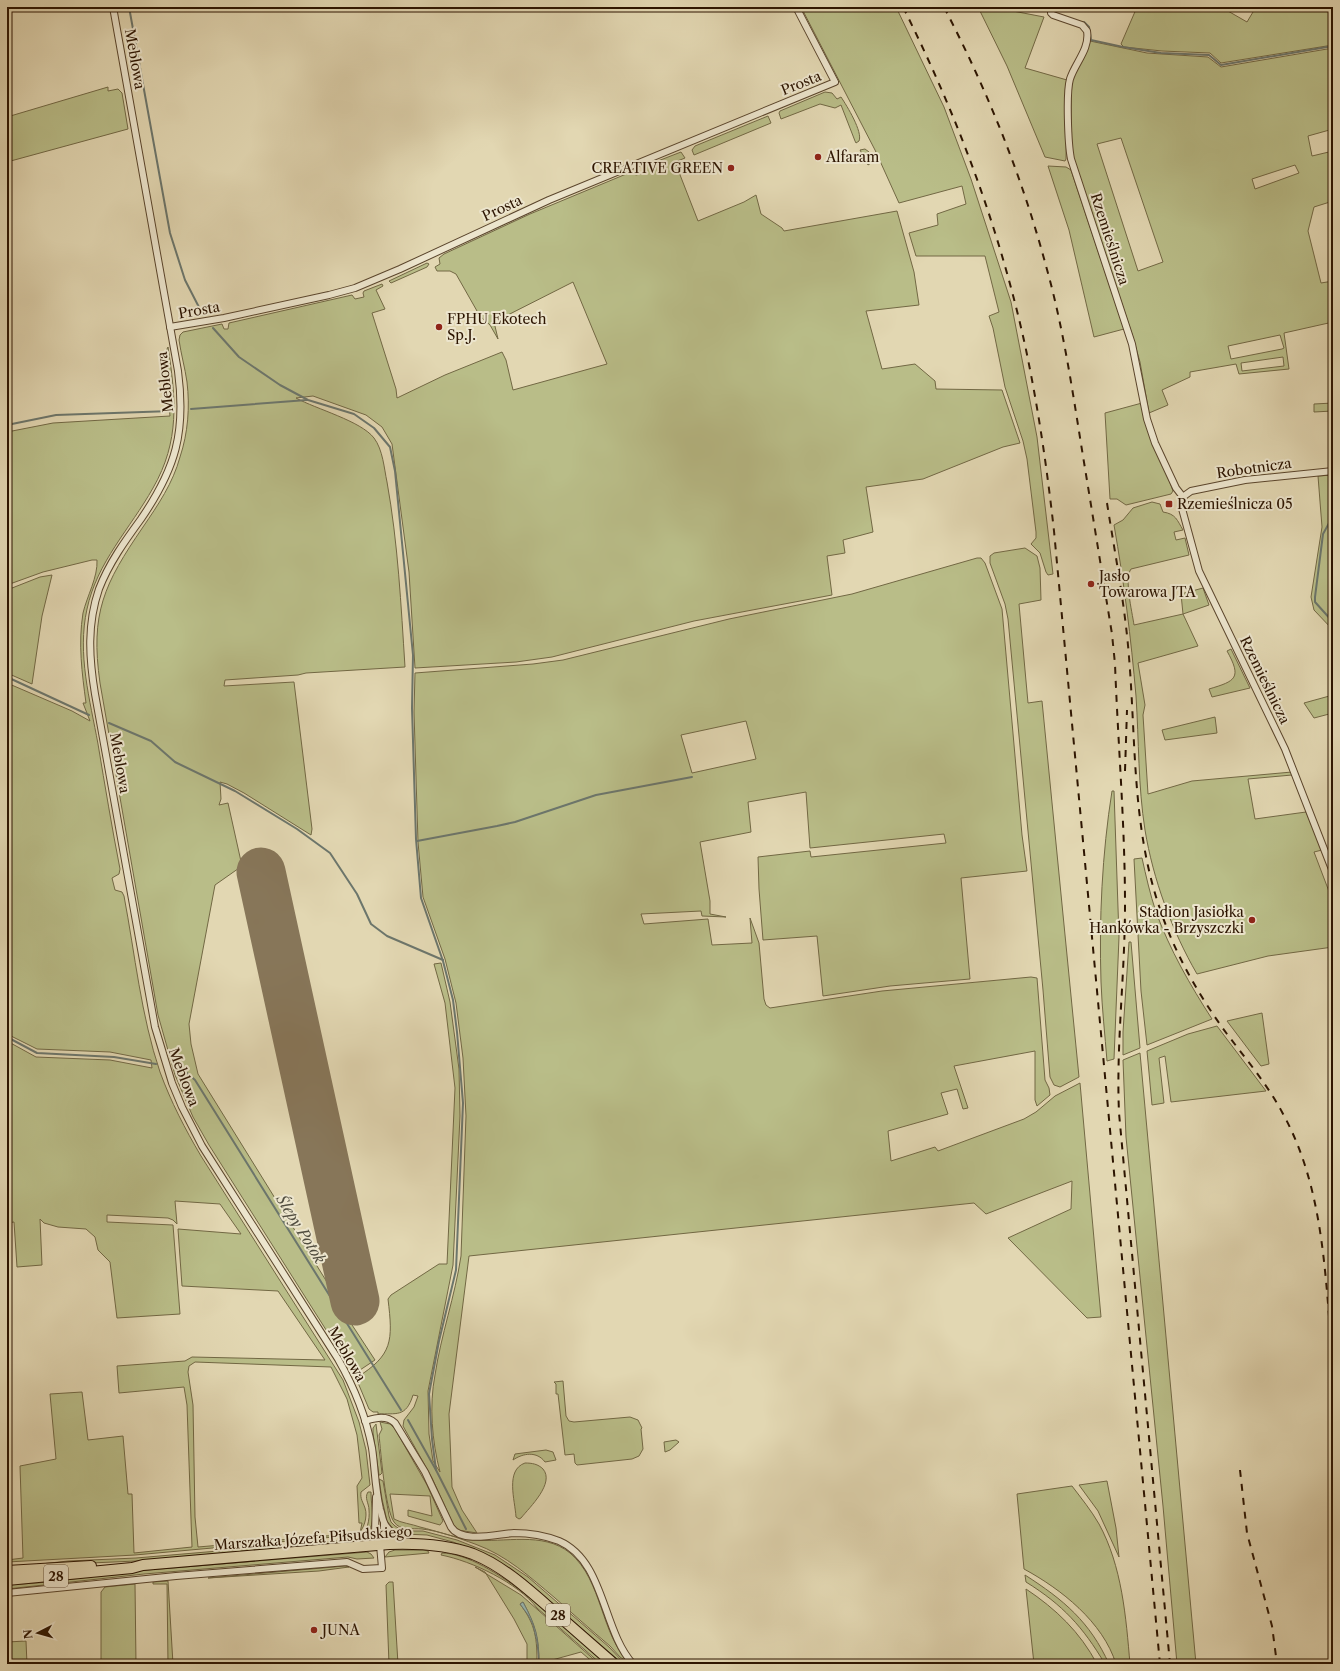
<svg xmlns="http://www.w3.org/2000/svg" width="1340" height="1671" font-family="'Libre Caslon Text',serif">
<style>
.green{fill:#b9bd88;stroke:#726844;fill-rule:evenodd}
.water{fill:#97b8b4;stroke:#6c766c}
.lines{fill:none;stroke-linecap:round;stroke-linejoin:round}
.stream{stroke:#6c766c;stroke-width:2}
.runway{stroke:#877659;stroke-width:49}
.minor-casing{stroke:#5a452c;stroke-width:8}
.primary-casing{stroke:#2c1400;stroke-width:12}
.minor{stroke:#ece5cd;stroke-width:6}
.primary{stroke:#e2d7b2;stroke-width:10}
.rail{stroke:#2c1400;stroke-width:2;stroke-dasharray:7 7;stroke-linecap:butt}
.poi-dot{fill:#8f2418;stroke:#ece5cd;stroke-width:1.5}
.labels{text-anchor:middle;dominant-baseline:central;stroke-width:4;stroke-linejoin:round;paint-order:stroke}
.shield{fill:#ece5cd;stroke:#66533e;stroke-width:1}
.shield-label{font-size:13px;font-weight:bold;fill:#2c1400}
.street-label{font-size:14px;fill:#2c1400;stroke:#ece5cd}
.poi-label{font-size:14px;fill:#2c1400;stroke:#ece5cd;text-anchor:start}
.water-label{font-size:15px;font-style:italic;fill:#514d3f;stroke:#ece5cd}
</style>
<rect width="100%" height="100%" fill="#e2d7b2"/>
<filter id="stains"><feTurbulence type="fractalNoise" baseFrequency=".005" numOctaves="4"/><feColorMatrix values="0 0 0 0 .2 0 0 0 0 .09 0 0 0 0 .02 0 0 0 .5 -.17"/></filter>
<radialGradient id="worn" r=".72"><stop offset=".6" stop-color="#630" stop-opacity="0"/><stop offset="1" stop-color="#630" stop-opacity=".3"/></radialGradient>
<g class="green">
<path d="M801 7H896L944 107 971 179 1011 302 1037 437 1053 574 1048 575 1046 572 1040 553 1031 544 1036 538V532L1027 459 1023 441 1005 387 993 328 989 316 999 312 985 256H916L909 233 938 225 937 214 966 204 962 186 899 203 875 150Z"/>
<path d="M978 7H992L1044 17 1025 68 1067 80 1066 159 1065 161 1045 157 1007 66Z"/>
<path d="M1137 7H1221L1247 22 1256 7H1333V45L1221 63 1210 53 1162 51 1124 47 1121 44Z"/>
<path d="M1090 41 1147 53 1208 57 1221 67 1333 48V129L1308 136 1312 156 1333 151V201L1314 207 1308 231 1321 283 1333 281V322L1284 333 1289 369 1239 374 1236 364 1190 372V377L1162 390 1168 405 1149 413 1140 362 1132 334 1071 150V87L1074 74ZM1121 138 1163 262 1138 271 1097 144ZM1295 165 1299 173 1255 189 1252 179ZM1280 335 1284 348 1282 349 1231 359 1228 346ZM1283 357 1284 366 1242 371 1241 363Z"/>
<path d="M108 87V91L118 89 122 93 128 129 7 162V117Z"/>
<path d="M825 92 832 93 837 99 841 97C847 106 863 132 859 141L856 143 855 141 841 105 835 108 820 104 781 119 779 113 780 111Z"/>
<path d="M768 116 771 123 694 155 692 150 695 146Z"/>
<path d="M865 149 869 152 874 161 868 165 860 150Z"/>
<path d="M681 152 685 158 675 162 698 221 744 202 756 195 761 214 782 228 784 231 897 211 914 272 919 305 866 311 882 369 915 364 935 381 936 389 1002 390 1020 443 1003 447 923 479 866 487 873 532 843 540 845 553 827 556 832 595 694 621 552 657 516 662 415 668 409 572 392 444 382 427 366 415 313 396 296 398C316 409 361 421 374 438 383 450 384 468 387 482 398 543 401 605 405 667L306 673 298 675 225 680 224 686 294 682 312 829 311 835 244 793 227 784 220 782 221 799 219 805 228 803 242 866 215 885 189 1024 191 1044 198 1074 335 1295 337 1302 375 1360 354 1374 209 1145 193 1117 175 1075 158 1015 100 683C90 613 104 584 143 527 158 505 173 483 180 457 188 433 190 407 187 382 185 368 181 354 179 340L180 335 183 332 222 324 224 329H228L229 323 352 295 355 299 364 297 363 293 364 291 382 284 383 286 376 290 385 309 372 313 396 389 397 398 445 375 502 352 506 360 513 390 607 364 573 282 494 322 498 339 490 325 482 318 477 311 456 274 450 271H437L435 267 440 264 439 258 444 254 530 214 631 172 636 175 644 173 645 166Z"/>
<path d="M1048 166 1066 167 1071 170 1124 329 1094 337 1069 230Z"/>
<path d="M427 263 429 264 427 267 391 283 389 281Z"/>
<path d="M168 347C176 399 180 441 153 488 130 529 97 562 87 609 77 654 90 700 98 744 105 786 112 828 120 869L119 874 112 878 115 890 122 892 124 896C135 954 141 1016 160 1072 171 1102 185 1129 201 1156L343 1380 359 1422 366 1450 370 1485 361 1492C360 1499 363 1502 365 1508 368 1516 364 1531 356 1535L135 1555 7 1562V1560L23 1558 20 1466 56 1459 50 1394 82 1392 88 1440 123 1436 128 1494H132L134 1553 192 1547 187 1405 184 1387 119 1393 117 1366 185 1361 192 1357 325 1360 278 1291 182 1286 178 1229 241 1234 220 1204 175 1201 177 1224 173 1220 168 1218 107 1215V1222L173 1225 180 1314 117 1318 110 1262 98 1250 95 1237 86 1229 58 1227 44 1223 40 1219 42 1265 17 1267 14 1222 7 1223V1041L36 1057 110 1060 152 1068 151 1060 110 1052 37 1049 7 1034V683L72 711 90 721 83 703H86C82 673 78 644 83 613 87 596 98 577 97 560H92L43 572 7 585V432L53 423 170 416 164 355ZM195 1362 331 1367 347 1399 357 1435 362 1478 357 1486 359 1523H362L360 1533 198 1547 195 1517 193 1405 188 1372 189 1366Z"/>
<path d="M1142 403 1173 491 1171 494 1126 505 1117 499H1110L1105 413Z"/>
<path d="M1333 403V411L1314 412V404Z"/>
<path d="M1333 475V630L1314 610 1311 597 1322 527 1318 476Z"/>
<path d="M1152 502 1160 504 1163 512C1176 514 1177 520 1183 530L1174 532 1176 540 1185 538 1189 555 1131 569C1124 579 1132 611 1134 625L1183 614 1181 594 1203 588 1209 605 1183 614 1198 646 1138 663 1145 705 1143 715 1148 794 1192 781 1292 772V775L1248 779 1255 819 1306 812 1322 850 1314 852 1333 902V947L1268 956 1197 974C1172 931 1153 879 1145 830 1138 786 1139 741 1136 696 1131 638 1124 582 1114 525L1123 520 1133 508Z"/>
<path d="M1025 548 1037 556 1040 568 1041 600 1019 604 1028 703 1042 701 1079 1077 1060 1087 1054 1085 1050 1077 1043 990 1008 619 1005 604 990 563V556L994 553Z"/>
<path d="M977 558H981L985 563 1002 609 1022 835 1027 871 961 878 970 979 890 986 823 996 817 936 763 940 759 889 758 857 810 851 811 857 946 843 944 834 810 848 806 792 748 802 751 832 700 842 710 901V914L726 917 702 916 701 911 641 914 644 924 708 919 712 945 752 943 750 918 759 943 764 999 766 1005 770 1008 882 991 1031 977 1037 978 1045 1080 1049 1088 1050 1095 1037 1106 1035 1100V1051L954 1066 968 1108 963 1109 957 1089 941 1093 948 1114 888 1131 891 1161 935 1147 938 1151 1024 1119 1036 1112 1055 1096 1080 1083 1101 1317 1087 1318 1008 1238 1071 1209 1072 1181 986 1214 974 1203 469 1256 449 1414 452 1487 462 1510 477 1533 458 1530 453 1524 432 1478 403 1426 404 1420 414 1407 418 1396 413 1395C406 1418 396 1413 378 1414V1412H373L369 1409 356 1378C393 1355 393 1341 388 1299L391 1295 439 1264H447L455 1088 445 1003 434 964 441 963 450 1002 459 1069 460 1116 453 1265 428 1391 429 1434 433 1461 440 1472C432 1441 429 1406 435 1375 441 1335 455 1296 461 1256L466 1116 463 1058 456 1003 445 959 423 897 418 842 414 712 415 673 533 664 563 660 729 619 852 594ZM746 721 756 759 692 773 681 735Z"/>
<path d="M52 575 42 616 32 684 7 673V590L40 577Z"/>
<path d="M1231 649 1250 688 1212 697 1209 689C1236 681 1242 678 1227 651Z"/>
<path d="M1333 695V713L1314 718 1304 703Z"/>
<path d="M1215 717 1217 733 1165 740 1162 730Z"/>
<path d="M1112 791H1114L1119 937 1114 1059 1107 1061C1105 1035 1102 1009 1101 982 1099 919 1102 854 1112 791Z"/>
<path d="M1142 858C1146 876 1150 894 1156 912 1170 950 1190 985 1212 1019L1147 1045 1141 991 1134 859Z"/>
<path d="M1129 942H1131L1140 1048 1123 1055V1032Z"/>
<path d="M1262 1013 1269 1064 1261 1066 1227 1021Z"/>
<path d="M1217 1026 1266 1091 1171 1102 1165 1056 1159 1058 1164 1103 1152 1105 1147 1051 1188 1034Z"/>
<path d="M1140 1053 1196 1664H1177L1163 1506 1126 1137 1123 1060Z"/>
<path d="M563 1381 566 1416 569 1421 574 1422 630 1417 638 1420 642 1428 641 1429 643 1449 639 1456 632 1459 577 1465 575 1463 574 1454 565 1455 558 1394H556V1384L554 1382Z"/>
<path d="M380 1422 390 1424 395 1429 427 1485 443 1521 440 1525 408 1516V1510L432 1516 430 1496 390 1494 394 1519C401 1523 412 1524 420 1527 437 1531 455 1538 473 1540 504 1543 543 1531 570 1553 603 1581 600 1634 630 1664L620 1657 610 1646C591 1630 573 1614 555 1598 530 1577 506 1555 475 1544 458 1538 440 1531 422 1529 412 1528 400 1531 394 1522 385 1509 381 1453 379 1435L382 1429Z"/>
<path d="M376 1424 382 1473 380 1475H379L373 1433V1428Z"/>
<path d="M676 1440 679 1442 670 1450 665 1452 664 1442Z"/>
<path d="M546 1450 553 1452 556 1460 545 1462C537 1451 523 1453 513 1460L515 1454Z"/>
<path d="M525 1463C532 1463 538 1464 543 1469 555 1483 530 1507 521 1518L519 1519 516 1517C515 1500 505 1470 525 1463Z"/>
<path d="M379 1479 383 1481 389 1516 391 1522 395 1526 403 1531H423L457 1540 495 1555 528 1577 609 1647 625 1664H623L523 1578 494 1558 453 1542 427 1535 403 1534 394 1530 387 1521 382 1499Z"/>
<path d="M1107 1481 1116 1528 1119 1557 1098 1511 1079 1485Z"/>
<path d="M1072 1486C1081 1498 1091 1510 1099 1524 1122 1566 1126 1617 1130 1664H1116C1103 1622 1061 1589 1024 1569L1017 1494Z"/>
<path d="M368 1492H371C371 1514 380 1532 354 1541L136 1561 23 1566 68 1561 136 1558 359 1539C367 1534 370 1519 369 1510 369 1503 364 1498 368 1492Z"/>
<path d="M395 1550H424L428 1551 429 1553 385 1557 389 1552Z"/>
<path d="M367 1552 371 1554 374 1558 357 1559 348 1557 144 1574 7 1589V1585L50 1582 135 1571Z"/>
<path d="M442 1553C492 1554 569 1632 606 1664H601L537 1608C518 1583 472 1561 441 1555Z"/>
<path d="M345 1566 349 1567 319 1571 208 1578Z"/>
<path d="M475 1567 521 1595 599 1664H595L581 1652 545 1662V1664H539C539 1638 535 1625 523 1602L520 1604C536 1625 537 1639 537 1664H527V1644L514 1619 485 1572Z"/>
<path d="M1025 1575C1064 1600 1090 1622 1109 1664H1105C1083 1627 1063 1605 1026 1582Z"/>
<path d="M168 1581 173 1664H168L167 1584H153V1582Z"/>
<path d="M389 1582H393L398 1664H389L386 1585Z"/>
<path d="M135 1584 136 1664H101V1592L105 1587Z"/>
<path d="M1026 1589C1056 1609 1080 1632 1097 1664H1034Z"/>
<path d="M26 1641 27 1664H7V1642Z"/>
</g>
<path class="water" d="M523 1602C536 1626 539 1637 539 1664L537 1642 533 1625 528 1615 520 1604Z"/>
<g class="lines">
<g class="stream">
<path d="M129 7 170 233 185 280 203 315"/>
<path d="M1084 22 1089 27 1091 40 1123 47 1161 53 1209 55 1221 65 1333 46"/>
<path d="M213 328 239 357 280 385 308 400 354 414 374 428 390 447 395 471 413 655 412 708 416 839 421 898 443 961 453 1000 457 1032 463 1103 456 1270 439 1341 429 1394 432 1439 436 1470"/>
<path d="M191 409 307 400"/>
<path d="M7 425 56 415 172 411"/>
<path d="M1333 516 1323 534 1315 597V602L1333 622"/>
<path d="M7 677 89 715"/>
<path d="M109 723 151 741 175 762 235 791 297 829 330 853 357 894 371 924 387 936 443 960"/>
<path d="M417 841 497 826 515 822 596 795 692 777"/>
<path d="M7 1037 37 1053 114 1057 156 1064"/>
<path d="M176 1069 187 1073 195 1080 401 1410"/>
<path d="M408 1420 436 1470 466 1529"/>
</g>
<path class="runway" d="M261 872 355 1301"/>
<defs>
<g id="minor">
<path d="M113 7 178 371C186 432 176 468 141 519 125 541 109 563 99 589 87 624 89 658 95 694L155 1027 172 1083 182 1107 202 1146 338 1359C354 1387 366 1416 372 1448 375 1468 375 1488 380 1509 382 1514 382 1521 386 1526 391 1534 400 1538 408 1543"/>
<path d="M1051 7V13L1053 15 1082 25 1087 31C1090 49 1075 63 1070 79 1066 93 1068 144 1071 159L1132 344 1147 419 1155 443 1176 488 1183 497"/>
<path d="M170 327 224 318 329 295 355 288 400 269 549 200 835 82 796 7"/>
<path d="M1333 471 1245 480 1191 491 1184 496 1181 505 1199 571 1285 749 1333 872"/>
<path d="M365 1421C376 1418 386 1415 395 1423L425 1472 451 1527C462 1544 497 1534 514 1533 528 1533 546 1536 559 1541 605 1561 602 1630 633 1664"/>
<path d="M380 1545 384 1537V1524"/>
<path d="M7 1593 176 1576 347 1562 363 1569 382 1568 380 1545 375 1534 376 1497"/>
</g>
<g id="primary">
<path d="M7 1571 91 1566"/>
<path d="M7 1580 132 1568 143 1565 389 1544C417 1543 446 1544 473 1554 503 1566 528 1589 552 1610 573 1628 593 1646 614 1664"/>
</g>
</defs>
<use href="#minor" class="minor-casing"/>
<use href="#primary" class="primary-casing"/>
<use href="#minor" class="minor"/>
<use href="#primary" class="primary"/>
<g class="rail">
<path d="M903 7C957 115 999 227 1025 345 1038 406 1047 468 1054 531L1160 1664"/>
<path d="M944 7C987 90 1022 176 1046 266 1063 326 1072 388 1082 450 1092 511 1102 573 1112 634L1115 664C1118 744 1125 825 1125 905 1125 975 1116 1044 1119 1113L1170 1664"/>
<path d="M1107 503C1115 554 1125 605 1129 657 1136 742 1132 828 1160 909 1175 954 1199 996 1227 1034 1246 1059 1267 1084 1282 1112 1325 1189 1325 1279 1333 1365"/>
<path d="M1125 771 1127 710"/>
<path d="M1240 1470 1247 1533 1272 1626 1277 1664"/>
</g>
</g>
<g class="poi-dot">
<circle cx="818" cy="157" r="4"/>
<circle cx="731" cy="168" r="4"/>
<circle cx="439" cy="327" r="4"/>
<rect x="1165" y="500" width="8" height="8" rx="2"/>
<circle cx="1091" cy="584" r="4"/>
<circle cx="1252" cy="920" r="4"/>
<circle cx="314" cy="1630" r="4"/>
</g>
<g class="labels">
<g class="shield">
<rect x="44" y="1565" width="24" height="22" rx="3"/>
<rect x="546" y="1604" width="24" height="22" rx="3"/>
</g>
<g class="shield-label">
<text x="56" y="1576">28</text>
<text x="558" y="1615">28</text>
</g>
<g class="street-label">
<text transform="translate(135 59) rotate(80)">Meblowa</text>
<text transform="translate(801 83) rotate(-22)">Prosta</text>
<text transform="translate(502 208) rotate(-25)">Prosta</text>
<text transform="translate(1110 239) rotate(72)">Rzemieślnicza</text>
<text transform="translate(199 310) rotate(-10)">Prosta</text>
<text transform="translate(165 382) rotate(-96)">Meblowa</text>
<text transform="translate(1254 468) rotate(-8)">Robotnicza</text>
<text transform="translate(1265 680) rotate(64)">Rzemieślnicza</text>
<text transform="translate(120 763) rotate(80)">Meblowa</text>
<text transform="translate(184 1077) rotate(69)">Meblowa</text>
<text transform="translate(347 1354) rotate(60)">Meblowa</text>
<text transform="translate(313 1538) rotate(-4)">Marszałka Józefa Piłsudskiego</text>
</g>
<g class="poi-label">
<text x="826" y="157">Alfaram</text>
<text x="723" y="168" text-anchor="end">CREATIVE GREEN</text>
<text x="447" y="319">FPHU Ekotech<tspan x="447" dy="16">Sp.J.</tspan></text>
<text x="1177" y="504">Rzemieślnicza 05</text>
<text x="1099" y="576">Jasło<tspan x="1099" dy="16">Towarowa JTA</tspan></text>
<text x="1244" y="912" text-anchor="end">Stadion Jasiołka<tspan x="1244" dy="16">Hankówka - Brzyszczki</tspan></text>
<text x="322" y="1630">JUNA</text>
</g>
<g class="water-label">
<text transform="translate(301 1229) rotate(58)">Ślepy Potok</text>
</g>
</g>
<rect width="1340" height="1671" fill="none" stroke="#e2d7b2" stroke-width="24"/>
<rect x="8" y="8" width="1324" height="1655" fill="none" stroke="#2c1400" stroke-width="2"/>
<rect x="12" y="12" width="1316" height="1647" fill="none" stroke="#2c1400"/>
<g transform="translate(38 1633) rotate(264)" stroke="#ece5cd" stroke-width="3" paint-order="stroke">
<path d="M0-3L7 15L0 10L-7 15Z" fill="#2c1400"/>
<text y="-6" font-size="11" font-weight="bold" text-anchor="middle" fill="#2c1400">N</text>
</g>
<rect width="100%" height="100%" filter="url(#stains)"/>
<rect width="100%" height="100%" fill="url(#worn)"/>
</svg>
